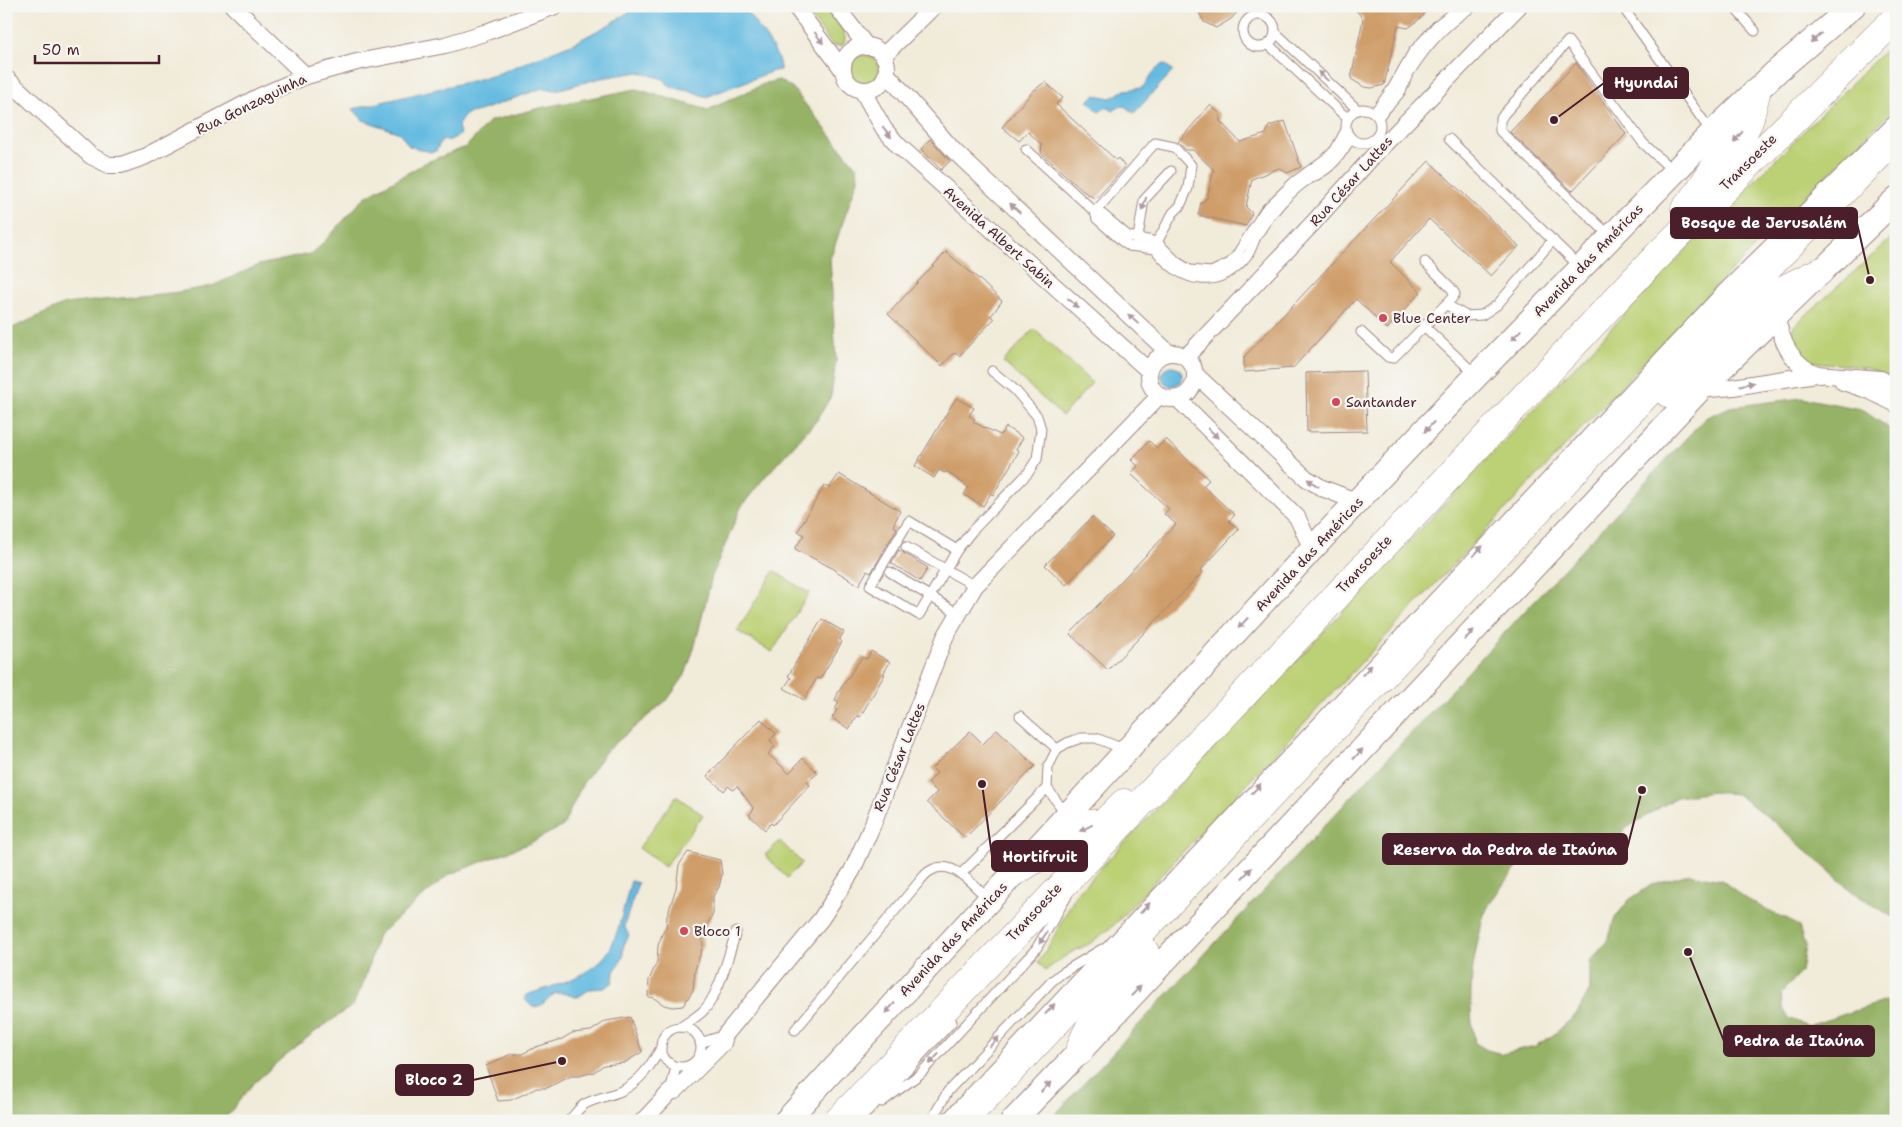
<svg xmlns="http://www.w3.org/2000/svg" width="1902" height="1127" font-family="'Shantell Sans',sans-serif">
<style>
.green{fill:#bcd074;stroke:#837850}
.forest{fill:#95b266;stroke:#706848}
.water{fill:#65bbe1;stroke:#586d86}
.building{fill:#cf9d69}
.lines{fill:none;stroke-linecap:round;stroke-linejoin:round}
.lane-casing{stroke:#9e8582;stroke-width:11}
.street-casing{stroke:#9e8582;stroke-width:18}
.secondary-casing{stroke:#9e8582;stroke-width:26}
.highway-casing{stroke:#9e8582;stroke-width:29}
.lane{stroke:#fff;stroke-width:9}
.street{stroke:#fff;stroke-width:16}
.secondary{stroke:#fff;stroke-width:24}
.highway{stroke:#fff;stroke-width:28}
.oneway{fill:#ae9aa0}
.poi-dot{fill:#d1495b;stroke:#f6f6f2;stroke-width:2}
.labels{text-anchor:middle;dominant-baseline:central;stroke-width:4.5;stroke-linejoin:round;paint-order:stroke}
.street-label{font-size:14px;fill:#4a1f2b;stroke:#f6f6f2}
.poi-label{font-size:14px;fill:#4a1f2b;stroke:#f6f6f2;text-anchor:start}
.leader{fill:none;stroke:#4a1f2b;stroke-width:2}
.callout-dot{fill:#4a1f2b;stroke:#f6f6f2;stroke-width:2}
.callout{fill:#4a1f2b;stroke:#4a1f2b;stroke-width:2}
.callout-label{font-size:15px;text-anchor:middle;font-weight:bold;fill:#fff}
</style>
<rect width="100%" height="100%" fill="#f6f6f2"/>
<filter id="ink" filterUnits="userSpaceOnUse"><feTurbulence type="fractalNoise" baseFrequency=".02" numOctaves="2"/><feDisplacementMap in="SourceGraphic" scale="10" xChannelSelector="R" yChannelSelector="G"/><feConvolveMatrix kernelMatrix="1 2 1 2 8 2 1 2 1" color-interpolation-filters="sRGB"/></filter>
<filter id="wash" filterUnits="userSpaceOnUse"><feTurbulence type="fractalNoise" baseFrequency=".0096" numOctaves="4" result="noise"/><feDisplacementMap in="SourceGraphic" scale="20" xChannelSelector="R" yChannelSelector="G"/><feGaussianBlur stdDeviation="1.12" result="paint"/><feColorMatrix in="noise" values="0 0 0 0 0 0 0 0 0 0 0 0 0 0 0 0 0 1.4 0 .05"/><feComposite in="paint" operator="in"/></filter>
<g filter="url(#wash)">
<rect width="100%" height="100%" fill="#f1ebd9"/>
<g class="green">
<path d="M803 6H825C833 16 851 33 843 45L833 46Z"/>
<path d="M1896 39V107L1715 287 1113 926 1089 944 1068 954 1046 970 1038 963 1052 940 1076 894 1537 406 1712 223Z"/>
<circle cx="865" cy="69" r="14"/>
<path d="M1896 234V380L1872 370 1855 366 1805 361 1795 355 1790 336 1794 326Z"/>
<path d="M1034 329 1092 383 1062 416 1003 362Z"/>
<path d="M774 571 809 593 772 652 737 631Z"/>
<path d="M676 796 703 815 665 867 639 848Z"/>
<path d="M780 841 802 863 787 878 765 855Z"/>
</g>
<g class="forest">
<path d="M779 80 793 89 857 168 858 179 830 259 836 360 831 396 817 420 764 478 741 507 712 576 695 645 685 675 668 699 606 751 583 783 563 826 530 843 448 875 378 935 362 987 352 1006 312 1034 282 1058 251 1086 223 1121H6V331L65 304 179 292 212 286 259 265 314 253 365 197 427 162 466 147 490 121 540 108 636 89 708 110 766 83Z"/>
<path d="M1802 398 1861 409 1896 433V919L1854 893 1773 821 1737 794 1713 792 1677 797 1625 829 1614 841 1600 850 1586 851 1575 836C1551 835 1532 850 1517 868 1507 879 1490 901 1484 915 1481 922 1481 930 1479 937 1470 972 1468 1008 1475 1043L1487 1050 1502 1054 1535 1046 1552 1036 1577 1014 1590 990V961L1608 941 1615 918 1629 900 1653 884 1689 874 1721 880 1747 899 1774 914 1788 919 1799 927 1805 946 1801 972 1781 993 1782 1006 1788 1018 1808 1026 1889 1000 1896 994V1121H1049L1705 418 1730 407Z"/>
</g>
<g class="water">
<path d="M638 6H742C753 21 781 52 780 70L773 71 706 97 689 90 670 87 664 79 639 72 601 78 556 90 543 88 479 111 466 114 458 125 460 135 450 140 441 141 436 151 430 152 409 146 400 133 363 120 353 109 492 76 576 42 612 23Z"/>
<path d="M1165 64 1173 71 1134 113 1124 106 1119 107 1113 111 1107 107 1099 112 1089 102V100L1094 95 1111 98 1125 90 1142 88C1150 79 1154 67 1165 64Z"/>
<circle cx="1172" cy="376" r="10"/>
<path d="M631 881 638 883 624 926 629 935 623 947V958L615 970 612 983 604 988 590 989 578 997C571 997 565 992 558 993 547 994 539 1019 525 999L526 995C553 986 587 978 606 955 618 940 625 901 631 881Z"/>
</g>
<g id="blocks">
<g class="building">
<path d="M1196 6H1243L1231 19 1216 28 1204 22Z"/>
<path d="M1353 6H1389L1408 11 1406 6H1427L1423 16 1411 26 1408 28 1398 26 1384 85 1372 88 1364 87 1351 79 1363 19Z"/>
<path d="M1576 63 1626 134 1572 191 1510 132Z"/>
<path d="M1045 82 1063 98 1056 104 1116 160 1118 158 1125 167 1098 197 1094 198 1083 191 1041 153 1042 145 1028 132 1019 141 1002 127 1033 91Z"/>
<path d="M1210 105 1220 114V121L1240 142 1266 134 1269 126 1285 121 1301 167 1287 173 1279 168 1252 179 1246 207 1252 213 1246 226 1198 215 1201 203 1207 198 1214 170 1193 150H1186L1178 142Z"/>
<path d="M930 139 950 161 941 170 921 149Z"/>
<path d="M1429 161 1519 246 1491 276 1429 219 1390 262 1421 292 1387 329 1356 299 1293 368 1244 372V357Z"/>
<path d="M946 252 980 280 1002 301 991 316 994 319 959 356 954 353 942 366 888 314Z"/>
<path d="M1365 371 1367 431 1307 432 1306 373Z"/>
<path d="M956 398 974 408 969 416 975 419 973 422 1000 435 1006 427 1023 438 1016 449 1019 451 993 495 991 493 983 506 964 495 968 487 946 471 945 473 939 470 934 478 915 466Z"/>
<path d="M1166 439 1209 480 1203 486 1235 515 1229 521 1239 529 1201 570 1203 572 1108 670 1070 634 1176 524 1164 514 1169 509 1131 474 1138 466 1131 460 1149 441 1157 448Z"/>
<path d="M839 474 900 511 893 526 897 528 871 573 867 571 859 585 836 571V570L795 549 804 535 798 531 824 486 829 488Z"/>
<path d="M1092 517 1113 536 1066 585 1045 565Z"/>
<path d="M899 550 928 568 920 581 891 563Z"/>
<path d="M822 619 844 632 839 640 842 642 820 679 817 678 804 700 784 688 791 678 788 676Z"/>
<path d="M871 651 890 662 883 674H885L860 717 857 716 849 729 832 718 837 710 835 709 839 702 835 700 839 691 862 657 867 659Z"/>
<path d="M761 719 776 734 770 740 775 746 768 754 789 773 803 758 818 773 807 782 810 785 773 825 771 823 765 830 749 815 754 809 737 786 733 790 728 786 724 791 707 776Z"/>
<path d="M997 729 1035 766 965 838 927 802 937 792 928 783 937 773 932 768 970 731 983 744Z"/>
<path d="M688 852 720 860 722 874 719 887 713 896V914L702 935 703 946 695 970 693 990 683 1006 672 1007 664 1005 654 998 648 997 649 980 657 962 658 946 662 934 666 928 667 916 676 888 679 865Z"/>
<path d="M630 1017 642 1052 624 1063 604 1065 594 1072 579 1076H571L547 1088H537L511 1100 498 1101 486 1066 511 1054H522L536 1047 562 1039 572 1033 591 1031 606 1021Z"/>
</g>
</g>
</g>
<g filter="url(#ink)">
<use href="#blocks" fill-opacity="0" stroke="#9e8582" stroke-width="1"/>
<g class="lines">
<defs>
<g id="lane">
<path d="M1622 6 1712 133"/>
<path d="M1733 6 1755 31"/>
<circle cx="1259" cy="31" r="16"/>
<path d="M1275 32 1358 110"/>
<path d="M1268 44 1348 119"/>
<circle cx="1363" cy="126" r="17"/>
<path d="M1374 113 1392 89 1413 52 1438 24 1461 6"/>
<path d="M1378 117C1385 109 1395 100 1401 91 1405 84 1406 76 1411 70 1427 45 1448 21 1474 6"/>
<path d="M1449 139 1580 267"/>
<path d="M1026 149 1095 212 1102 214 1128 236 1157 242 1177 262 1190 270 1211 272 1230 263 1236 256 1265 210 1294 182 1328 157 1335 150 1346 130"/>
<path d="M1095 212 1097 219 1123 242 1129 246 1155 249C1182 285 1220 292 1249 253 1252 247 1254 241 1257 235 1264 224 1273 212 1282 202 1290 194 1299 185 1308 180 1316 175 1324 172 1331 165 1340 157 1345 148 1351 138"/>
<path d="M1095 212 1155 143 1174 147 1191 165 1188 188 1180 206 1173 213 1157 242"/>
<path d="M1610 236 1500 131V120L1504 114 1568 41 1643 143 1674 172"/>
<path d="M1137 244 1144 200 1171 171"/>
<path d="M1447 305 1466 316 1482 315 1497 305 1553 240"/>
<path d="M1425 327 1476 375"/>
<path d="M1361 332 1388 357 1393 358 1453 297 1455 294 1451 288 1425 262"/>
<path d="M909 521 957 550 919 615 870 586Z"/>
<path d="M906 547 975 586"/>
<path d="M957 550 972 531 1028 473 1037 459 1041 429 1037 416 1015 390 992 371"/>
<path d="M890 572 959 614"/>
<path d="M1020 716 1057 749"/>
<path d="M1066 814 1047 788 1048 767 1057 749 1067 743 1081 738H1096L1126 750"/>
<path d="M961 874 1047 788"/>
<path d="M681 1027C688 1022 697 1017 703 1011 719 996 729 953 736 932"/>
<circle cx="681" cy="1047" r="20"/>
<path d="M795 1030 919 882C922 878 926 873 930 871 952 857 974 886 989 900"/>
<path d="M700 1043 725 1035"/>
<path d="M670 1092 676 1067"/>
<path d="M882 1102 920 1074 1036 949 1067 896"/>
<path d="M568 1121C575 1116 577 1109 585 1104 596 1098 610 1096 621 1091 640 1082 651 1065 661 1048"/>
<path d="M859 1121 952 1022"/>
<path d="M931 1121 948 1091 1052 981 1062 973 1102 949"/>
<path d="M944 1121 1721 291 1896 118"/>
</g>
<g id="street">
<path d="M233 6 306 76"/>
<path d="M795 6 843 70"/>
<path d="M836 6 867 47"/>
<circle cx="865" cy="68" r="22"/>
<path d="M883 56 934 6"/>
<path d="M886 73 954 151 1169 353"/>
<path d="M6 78 91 156 109 165H121L144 157 260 96 306 76 357 62 445 45 484 33 555 6"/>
<path d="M862 90 884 129 899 146 1149 371"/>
<path d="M1776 314C1781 341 1791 366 1820 375"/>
<circle cx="1172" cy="376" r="23"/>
<path d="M1186 357 1313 223 1374 155 1519 6"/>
<path d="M1196 375 1306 478 1322 488 1358 502"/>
<path d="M1843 382 1870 391 1896 404"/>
<path d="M1699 390 1733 387 1816 374 1881 379 1896 389"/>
<path d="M1178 399 1297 517 1312 549"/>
<path d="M643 1121 670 1092 675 1091 723 1043 725 1035 821 919 852 871 872 826 945 637 975 586 1159 396"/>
</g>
<g id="secondary">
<path d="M786 1121 1312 549 1477 375 1712 133 1776 72 1853 6"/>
<path d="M1013 1121 1079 1052 1699 390 1896 199"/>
</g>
<g id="highway">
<path d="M1685 209 1696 196 1719 160 1744 131 1749 121 1756 93"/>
<path d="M1668 393 1709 358 1771 299 1784 289 1819 272"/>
<path d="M1018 870 1090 824H1103L1124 803"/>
<path d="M1079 1052C1092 1013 1119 984 1145 952"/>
<path d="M838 1121 1181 761 1657 256 1896 18"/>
<path d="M963 1121 1228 841 1733 302 1896 138"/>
</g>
</defs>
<use href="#lane" class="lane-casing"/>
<use href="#street" class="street-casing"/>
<use href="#secondary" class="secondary-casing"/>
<use href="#highway" class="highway-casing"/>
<use href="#lane" class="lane"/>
<use href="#street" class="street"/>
<use href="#secondary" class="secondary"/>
<use href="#highway" class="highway"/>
</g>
<defs><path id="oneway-solid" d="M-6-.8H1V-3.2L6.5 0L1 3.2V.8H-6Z" transform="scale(1.25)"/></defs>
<g class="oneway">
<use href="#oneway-solid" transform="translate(819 38) rotate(53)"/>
<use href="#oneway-solid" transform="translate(1816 38) rotate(139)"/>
<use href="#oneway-solid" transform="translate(1323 76) rotate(-137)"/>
<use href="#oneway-solid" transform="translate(887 132) rotate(52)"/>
<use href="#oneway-solid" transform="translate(1738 137) rotate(130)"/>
<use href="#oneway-solid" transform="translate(1144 204) rotate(108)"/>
<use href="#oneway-solid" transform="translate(1015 208) rotate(-137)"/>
<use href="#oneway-solid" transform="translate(1073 303) rotate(42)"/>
<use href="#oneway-solid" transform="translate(1133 319) rotate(-137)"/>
<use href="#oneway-solid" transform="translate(1516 335) rotate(134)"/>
<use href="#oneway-solid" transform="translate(1747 384) rotate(-11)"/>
<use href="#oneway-solid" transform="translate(1429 427) rotate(133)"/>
<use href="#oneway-solid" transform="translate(1213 433) rotate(45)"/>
<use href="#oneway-solid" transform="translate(1313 483) rotate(-146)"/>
<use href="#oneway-solid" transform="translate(1478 551) rotate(-47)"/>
<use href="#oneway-solid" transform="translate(1243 623) rotate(133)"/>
<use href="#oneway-solid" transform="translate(1469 635) rotate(-47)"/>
<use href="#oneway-solid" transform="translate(1367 670) rotate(-47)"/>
<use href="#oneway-solid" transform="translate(1358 754) rotate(-47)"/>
<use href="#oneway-solid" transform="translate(1256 789) rotate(-47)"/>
<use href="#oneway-solid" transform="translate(1086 828) rotate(154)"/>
<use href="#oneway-solid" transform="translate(1247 873) rotate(-47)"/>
<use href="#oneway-solid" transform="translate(1145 908) rotate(-47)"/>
<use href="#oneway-solid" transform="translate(1043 938) rotate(123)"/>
<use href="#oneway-solid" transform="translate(1136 991) rotate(-47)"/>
<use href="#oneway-solid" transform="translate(890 1008) rotate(133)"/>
<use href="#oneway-solid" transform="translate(1050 1009) rotate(-47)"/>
<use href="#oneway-solid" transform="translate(994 1042) rotate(-47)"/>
<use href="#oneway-solid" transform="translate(934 1059) rotate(133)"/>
<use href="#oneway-solid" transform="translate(1046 1087) rotate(-46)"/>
</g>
</g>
<g class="poi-dot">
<circle cx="1383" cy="318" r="5"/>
<circle cx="1336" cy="402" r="5"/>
<circle cx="684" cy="931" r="5"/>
</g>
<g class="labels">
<g class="street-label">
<text transform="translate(251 104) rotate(-26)">Rua Gonzaguinha</text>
<text transform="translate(1748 162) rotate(-45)">Transoeste</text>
<text transform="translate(1351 181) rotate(-48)">Rua César Lattes</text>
<text transform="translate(999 237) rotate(42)">Avenida Albert Sabin</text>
<text transform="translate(1588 260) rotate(-46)">Avenida das Américas</text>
<text transform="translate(1309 554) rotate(-47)">Avenida das Américas</text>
<text transform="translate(1364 564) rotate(-47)">Transoeste</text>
<text transform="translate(899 757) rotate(-68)">Rua César Lattes</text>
<text transform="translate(1034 912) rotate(-47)">Transoeste</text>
<text transform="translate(953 939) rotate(-47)">Avenida das Américas</text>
</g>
<g class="poi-label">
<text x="1393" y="318">Blue Center</text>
<text x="1346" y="402">Santander</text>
<text x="694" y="931">Bloco 1</text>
</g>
</g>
<path class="leader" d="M1554 120L1604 83M1870 280L1857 223M1642 790L1627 849M982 784L992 856M1688 952L1724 1041M562 1061L473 1080"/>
<g class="callout-dot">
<circle cx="1554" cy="120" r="5"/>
<circle cx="1870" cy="280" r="5"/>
<circle cx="1642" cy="790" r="5"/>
<circle cx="982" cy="784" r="5"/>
<circle cx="1688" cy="952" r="5"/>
<circle cx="562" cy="1061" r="5"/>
</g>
<g class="callout">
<rect x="1604" y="68" width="84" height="30" rx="5"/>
<rect x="1671" y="208" width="186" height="30" rx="5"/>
<rect x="1383" y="834" width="244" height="30" rx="5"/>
<rect x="992" y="841" width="95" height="30" rx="5"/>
<rect x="1724" y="1026" width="150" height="30" rx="5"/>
<rect x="396" y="1065" width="77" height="30" rx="5"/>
</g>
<g class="callout-label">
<text x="1646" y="88">Hyundai</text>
<text x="1764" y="228">Bosque de Jerusalém</text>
<text x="1505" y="855">Reserva da Pedra de Itaúna</text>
<text x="1040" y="862">Hortifruit</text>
<text x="1799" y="1046">Pedra de Itaúna</text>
<text x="434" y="1085">Bloco 2</text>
</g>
<rect width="1902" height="1127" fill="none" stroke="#f6f6f2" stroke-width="25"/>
<path d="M35 55v8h124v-8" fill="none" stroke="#4a1f2b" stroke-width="2.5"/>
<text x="42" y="55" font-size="15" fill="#4a1f2b" stroke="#f6f6f2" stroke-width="4" paint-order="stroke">50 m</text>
</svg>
